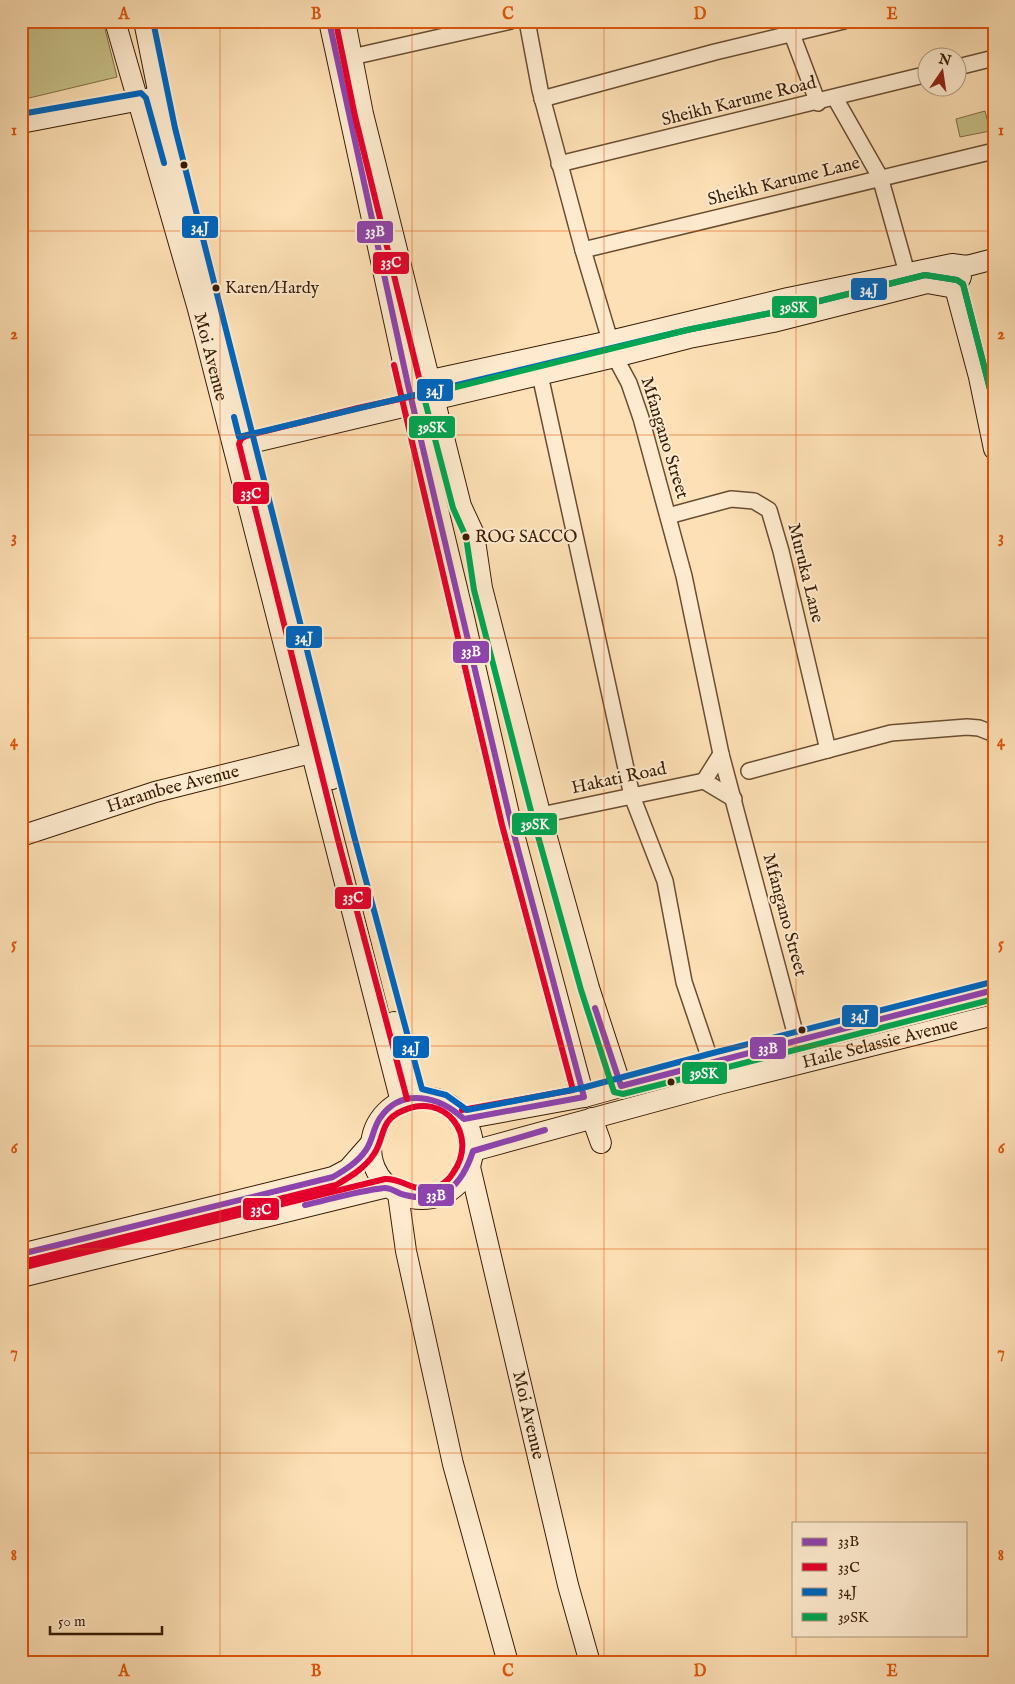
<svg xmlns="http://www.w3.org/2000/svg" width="1015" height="1684" font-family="'IM FELL English',serif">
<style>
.green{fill:#c7c088;stroke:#806e46}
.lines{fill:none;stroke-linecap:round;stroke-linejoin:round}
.street-casing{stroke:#6a4d31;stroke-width:18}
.secondary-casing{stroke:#391c05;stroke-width:22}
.street{stroke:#feebcf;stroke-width:15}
.secondary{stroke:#feebcf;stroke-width:20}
.bus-1-casing{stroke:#feebcf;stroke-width:10}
.bus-2-casing{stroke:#feebcf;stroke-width:10}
.bus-3-casing{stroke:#feebcf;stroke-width:10}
.bus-4-casing{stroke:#feebcf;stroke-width:10}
.bus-1{stroke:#8e44ad;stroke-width:6}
.bus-2{stroke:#e4002b;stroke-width:6}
.bus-3{stroke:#0065bd;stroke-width:6}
.bus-4{stroke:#00a651;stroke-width:6}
.grid{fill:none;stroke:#df560c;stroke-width:1;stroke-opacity:0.55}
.bus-dot{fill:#391c05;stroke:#feebcf;stroke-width:2}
.labels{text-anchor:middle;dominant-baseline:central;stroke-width:4;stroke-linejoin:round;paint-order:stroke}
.bus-label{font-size:17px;fill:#391c05;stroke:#feebcf;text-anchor:start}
.street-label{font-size:18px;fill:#391c05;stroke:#feebcf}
.line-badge{stroke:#feebcf;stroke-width:2}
.badge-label{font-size:14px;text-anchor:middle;font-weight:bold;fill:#fff}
.neatline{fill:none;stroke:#df560c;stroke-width:2}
.grid-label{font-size:16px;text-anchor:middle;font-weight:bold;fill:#df560c}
</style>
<rect width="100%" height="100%" fill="#fde0b5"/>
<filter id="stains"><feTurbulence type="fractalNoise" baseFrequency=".004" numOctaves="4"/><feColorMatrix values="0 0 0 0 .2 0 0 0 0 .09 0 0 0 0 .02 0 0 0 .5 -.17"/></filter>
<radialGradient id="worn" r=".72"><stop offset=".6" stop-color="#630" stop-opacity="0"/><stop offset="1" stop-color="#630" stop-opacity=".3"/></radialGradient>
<g class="green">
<path d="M21 21H103L117 77 25 99 21 83Z"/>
<path d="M985 111 990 131 960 137 956 119Z"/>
</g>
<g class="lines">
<defs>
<g id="street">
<path d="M527 21 540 90 583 250 615 357 629 383 641 418 684 576 721 754 797 1040"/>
<path d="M787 21 818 103"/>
<path d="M343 59 511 21"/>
<path d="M958 67 994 58"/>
<path d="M835 98 880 177 907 273"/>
<path d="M542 99 715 52 844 21"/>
<path d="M559 164 928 74"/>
<path d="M583 250 994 151"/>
<path d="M540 375 632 796 665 881 684 982 711 1062"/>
<path d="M668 516 731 499 754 501 769 510 781 551 828 750"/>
<path d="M749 771 891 733 967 727 979 728 994 734"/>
<path d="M704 781 734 799"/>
<path d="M704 781 721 754"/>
<path d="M541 815 704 781"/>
</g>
<g id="secondary">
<path id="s1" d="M115 21 198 309 401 1102"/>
<path d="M144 21 166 130 332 779"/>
<path d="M329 21 408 385 463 613 511 823 584 1097"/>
<path d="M345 21 363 114 461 506 474 534 482 588 539 809 589 988 621 1086"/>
<path d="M21 123 151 98"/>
<path d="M961 277 955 288 979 377 994 449"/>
<path d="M417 383 610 341 788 298 952 264 967 266 994 259"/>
<path d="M234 447 615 357 689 338 773 322 927 283 955 288"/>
<path id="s2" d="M21 836 155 792 323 750"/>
<path d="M394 1022 415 1097"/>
<circle cx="422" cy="1148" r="51"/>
<path d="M592 1118 601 1143"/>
<path d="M464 1119 584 1097 711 1062 994 990"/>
<path id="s3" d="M473 1151 719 1084 994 1015"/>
<path id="s4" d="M470 1167 568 1585 590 1663"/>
<path d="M398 1194 406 1251 453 1464 508 1663"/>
<path d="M21 1254 333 1177 348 1169 370 1144"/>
<path d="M21 1277 387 1187"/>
</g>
</defs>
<use href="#street" class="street-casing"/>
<use href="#secondary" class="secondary-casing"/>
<use href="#street" class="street"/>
<use href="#secondary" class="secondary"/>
<defs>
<g id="bus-1">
<path d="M595 1008 621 1086 994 990"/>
<path d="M305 1205C331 1199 358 1191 384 1188 391 1187 398 1194 405 1195 443 1205 462 1185 473 1151L545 1130"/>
<path d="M21 1254 333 1177C345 1170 358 1162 366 1150 373 1140 373 1128 380 1118 402 1086 440 1097 464 1119L584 1097 511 823 408 385 329 21"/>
</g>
<g id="bus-2">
<path d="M336 23 355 116 423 394 358 408 246 436 241 439 239 444 338 840 407 1099"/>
<path d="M394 365 502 825 573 1090 462 1110"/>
<path d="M21 1268 385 1179C402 1178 412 1192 432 1188 441 1187 449 1180 453 1173 480 1135 444 1091 402 1111 379 1121 385 1138 374 1154 365 1168 350 1177 336 1185L23 1262"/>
</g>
<g id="bus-3">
<path d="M153 21 175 128 354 836 422 1089 446 1095 467 1110 582 1088 709 1054 992 982"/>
<path d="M21 114 141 93 146 98 164 163"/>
<path d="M234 417 239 437 687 330 771 313 925 275 957 280 963 284 994 405"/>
</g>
<path id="bus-4" d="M994 405 963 284 957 280 925 275 771 313 687 330 432 393 425 401 453 508 466 537 474 590 531 811 581 990 614 1092 623 1094 994 999"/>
</defs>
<use href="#bus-1" class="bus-1-casing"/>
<use href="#bus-2" class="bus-2-casing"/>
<use href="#bus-3" class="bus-3-casing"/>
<use href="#bus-4" class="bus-4-casing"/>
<use href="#bus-1" class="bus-1"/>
<use href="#bus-2" class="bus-2"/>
<use href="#bus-3" class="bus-3"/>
<use href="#bus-4" class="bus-4"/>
</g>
<path class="grid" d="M220 21V1663M412 21V1663M604 21V1663M796 21V1523M21 231H994M21 435H994M21 638H994M21 842H994M21 1046H994M21 1249H994M21 1453H994M796 1635V1663"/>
<g class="bus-dot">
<circle cx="184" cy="165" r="4.5"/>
<circle cx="216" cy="288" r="4.5"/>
<circle cx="466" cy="537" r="4.5"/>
<circle cx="802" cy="1030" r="4.5"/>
<circle cx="671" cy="1082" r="4.5"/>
</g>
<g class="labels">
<g class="bus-label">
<text x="225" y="288">Karen/Hardy</text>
<text x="475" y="537">ROG SACCO</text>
</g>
<g class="street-label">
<text transform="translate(739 102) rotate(-14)">Sheikh Karume Road</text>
<text transform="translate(784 182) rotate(-14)">Sheikh Karume Lane</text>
<text stroke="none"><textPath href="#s1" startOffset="349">Moi Avenue</textPath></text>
<text transform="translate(664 438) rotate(73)">Mfangano Street</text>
<text transform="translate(805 573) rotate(76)">Muruka Lane</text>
<text transform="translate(619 779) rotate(-12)">Hakati Road</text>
<text stroke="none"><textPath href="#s2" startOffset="159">Harambee Avenue</textPath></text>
<text transform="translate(784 915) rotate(75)">Mfangano Street</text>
<text stroke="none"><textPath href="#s3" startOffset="421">Haile Selassie Avenue</textPath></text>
<text stroke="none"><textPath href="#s4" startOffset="255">Moi Avenue</textPath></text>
</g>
</g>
<g class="line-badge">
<rect x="181" y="215" width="38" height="24" rx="5" fill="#0065bd"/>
<rect x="356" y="220" width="38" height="24" rx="5" fill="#8e44ad"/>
<rect x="372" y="251" width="38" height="24" rx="5" fill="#e4002b"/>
<rect x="850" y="277" width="38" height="24" rx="5" fill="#0065bd"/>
<rect x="771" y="295" width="47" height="24" rx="5" fill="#00a651"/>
<rect x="416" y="378" width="38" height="24" rx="5" fill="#0065bd"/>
<rect x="408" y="415" width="48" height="24" rx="5" fill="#00a651"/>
<rect x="232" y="481" width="38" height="24" rx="5" fill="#e4002b"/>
<rect x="285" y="625" width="38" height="24" rx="5" fill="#0065bd"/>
<rect x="452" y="640" width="38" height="24" rx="5" fill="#8e44ad"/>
<rect x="511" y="812" width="47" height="24" rx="5" fill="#00a651"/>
<rect x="334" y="886" width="38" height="24" rx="5" fill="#e4002b"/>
<rect x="841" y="1004" width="38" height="24" rx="5" fill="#0065bd"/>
<rect x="392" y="1035" width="38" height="24" rx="5" fill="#0065bd"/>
<rect x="749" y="1036" width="38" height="24" rx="5" fill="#8e44ad"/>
<rect x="681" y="1061" width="47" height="24" rx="5" fill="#00a651"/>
<rect x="417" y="1183" width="38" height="24" rx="5" fill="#8e44ad"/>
<rect x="242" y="1197" width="38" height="24" rx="5" fill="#e4002b"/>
</g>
<g class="badge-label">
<text x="200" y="232">34J</text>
<text x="375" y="236">33B</text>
<text x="391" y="267">33C</text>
<text x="869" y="294">34J</text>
<text x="794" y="312">39SK</text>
<text x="435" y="395">34J</text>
<text x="432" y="432">39SK</text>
<text x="251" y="498">33C</text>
<text x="304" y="642">34J</text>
<text x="471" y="656">33B</text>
<text x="535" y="829">39SK</text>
<text x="353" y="902">33C</text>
<text x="860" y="1020">34J</text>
<text x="411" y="1052">34J</text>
<text x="768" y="1053">33B</text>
<text x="704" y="1078">39SK</text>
<text x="436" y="1200">33B</text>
<text x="261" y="1214">33C</text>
</g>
<rect width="1015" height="1684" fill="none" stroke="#fde0b5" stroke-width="55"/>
<rect x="792" y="1522" width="175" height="115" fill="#feebcf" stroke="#af987e"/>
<rect x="802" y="1538" width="25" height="8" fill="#8e44ad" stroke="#af987e"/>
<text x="838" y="1546" font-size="15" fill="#391c05">33B</text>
<rect x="802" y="1563" width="25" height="8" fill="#e4002b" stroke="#af987e"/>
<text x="838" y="1572" font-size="15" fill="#391c05">33C</text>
<rect x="802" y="1588" width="25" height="8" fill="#0065bd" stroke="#af987e"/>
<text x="838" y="1596" font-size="15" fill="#391c05">34J</text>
<rect x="802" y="1613" width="25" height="8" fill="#00a651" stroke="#af987e"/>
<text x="838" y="1622" font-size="15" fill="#391c05">39SK</text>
<g transform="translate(942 72) rotate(13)"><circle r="24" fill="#feebcf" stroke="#af987e"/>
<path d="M0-4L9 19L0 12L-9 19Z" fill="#8f2418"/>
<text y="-8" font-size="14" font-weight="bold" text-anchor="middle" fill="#391c05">N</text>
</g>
<path d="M50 1626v8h112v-8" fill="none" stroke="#391c05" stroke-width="2.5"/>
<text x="58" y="1626" font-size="15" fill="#391c05" stroke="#feebcf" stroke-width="4" paint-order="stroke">50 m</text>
<rect x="28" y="28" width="960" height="1628" class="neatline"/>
<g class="grid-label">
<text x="124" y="19">A</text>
<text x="316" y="19">B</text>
<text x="508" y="19">C</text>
<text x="700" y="19">D</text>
<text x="892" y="19">E</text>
<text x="14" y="135">1</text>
<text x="1001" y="135">1</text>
<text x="14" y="339">2</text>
<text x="1001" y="339">2</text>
<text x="14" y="542">3</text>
<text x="1001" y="542">3</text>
<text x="14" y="746">4</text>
<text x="1001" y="746">4</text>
<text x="14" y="949">5</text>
<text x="1001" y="949">5</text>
<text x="14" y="1153">6</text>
<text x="1001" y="1153">6</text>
<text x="14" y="1357">7</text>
<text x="1001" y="1357">7</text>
<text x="14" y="1560">8</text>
<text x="1001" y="1560">8</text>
<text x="124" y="1676">A</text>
<text x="316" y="1676">B</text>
<text x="508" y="1676">C</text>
<text x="700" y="1676">D</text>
<text x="892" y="1676">E</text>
</g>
<rect width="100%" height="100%" filter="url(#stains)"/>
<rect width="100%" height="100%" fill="url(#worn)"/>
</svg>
